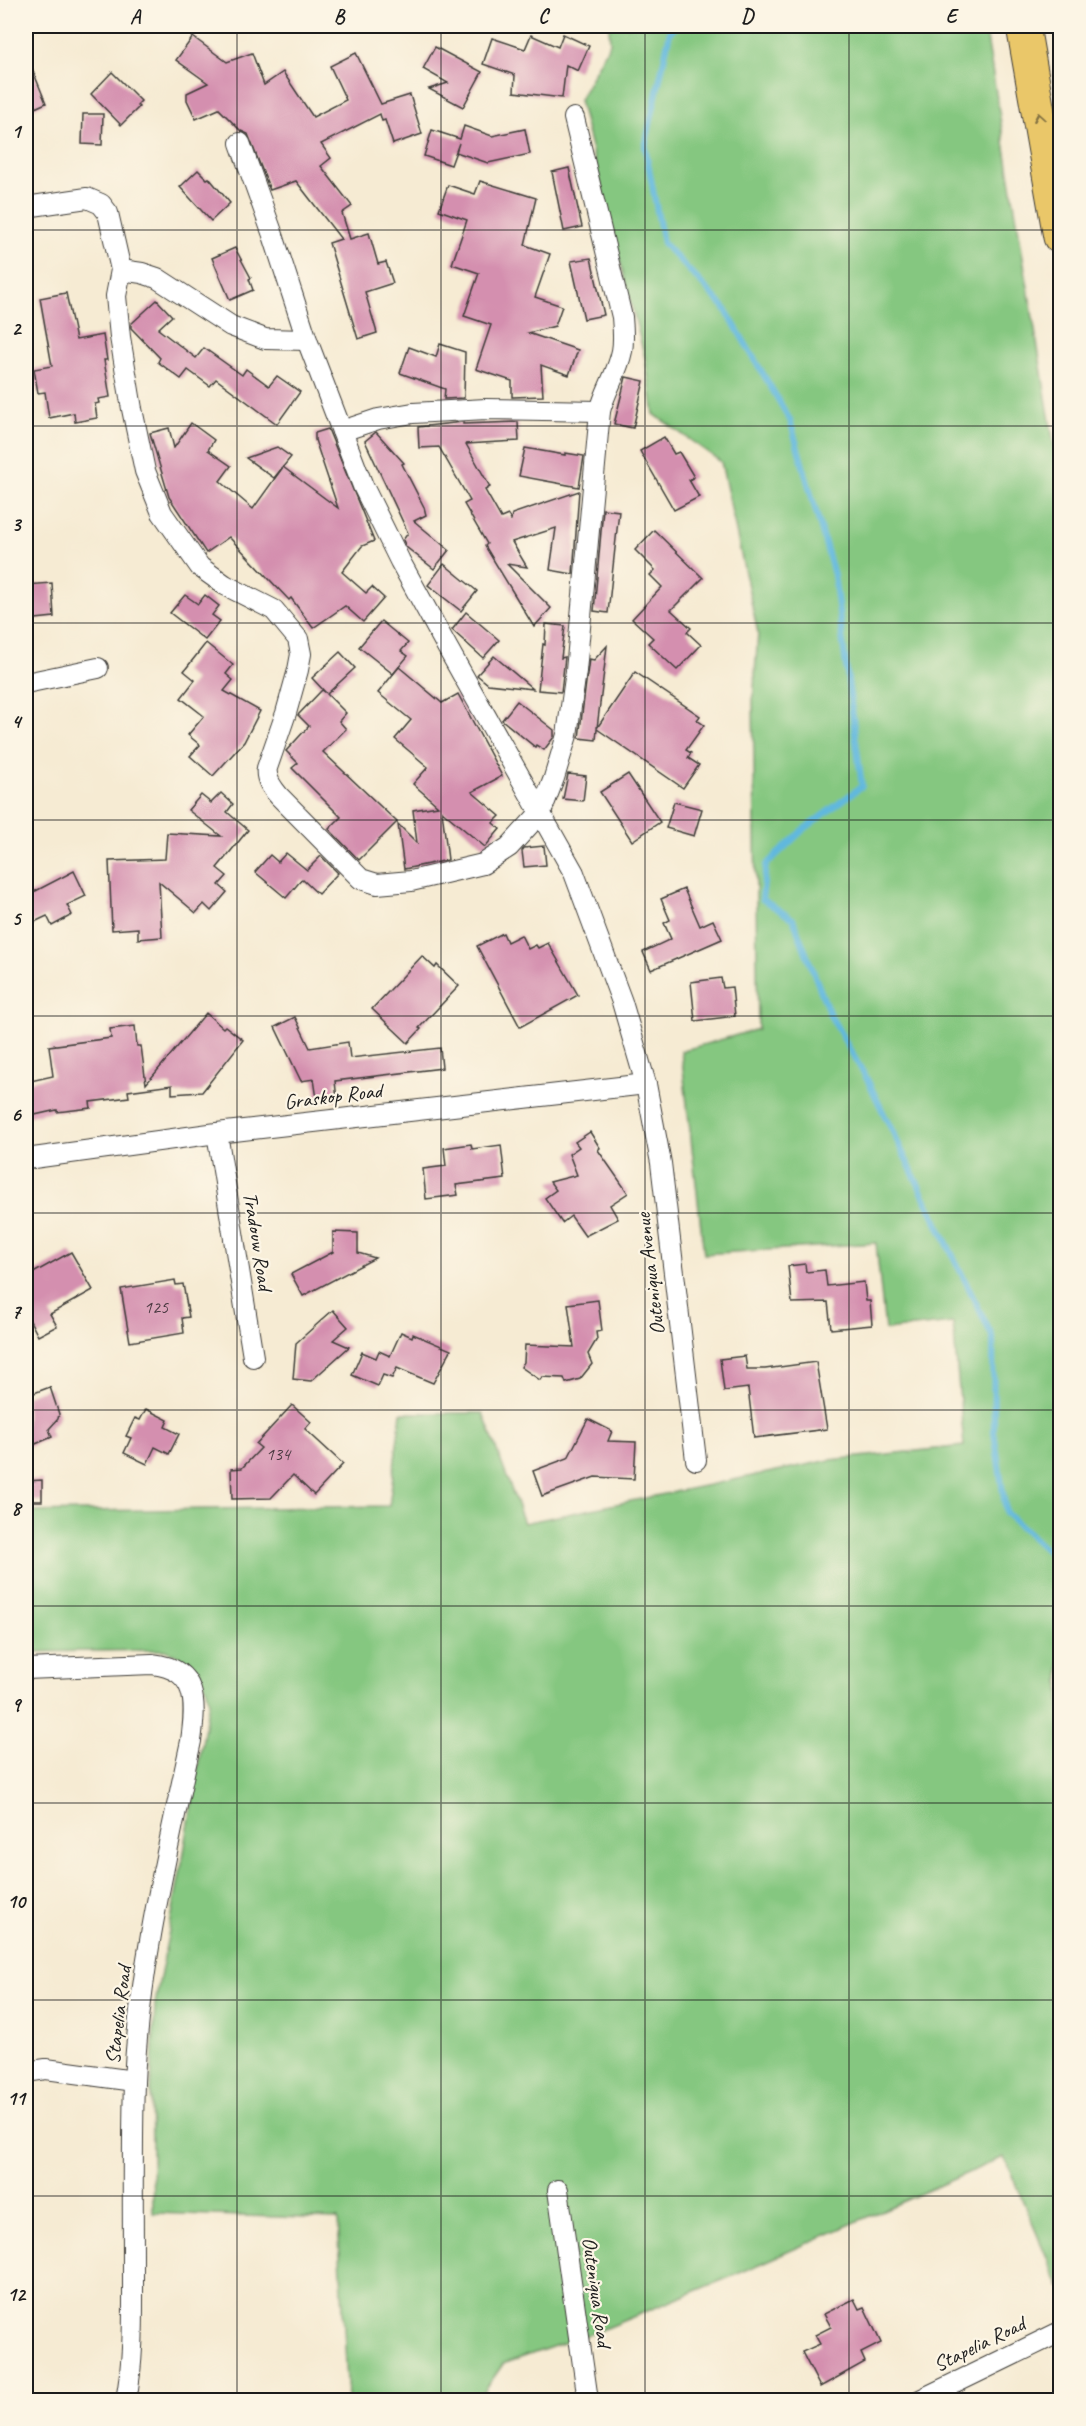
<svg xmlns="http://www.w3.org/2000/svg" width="1086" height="2426" font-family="Caveat,sans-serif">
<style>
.green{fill:#85c780;stroke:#50724e;stroke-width:1.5}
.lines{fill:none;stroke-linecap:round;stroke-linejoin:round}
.stream{stroke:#61b8de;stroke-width:6}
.building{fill:#d48faf}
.minor-casing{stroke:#3d3b37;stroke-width:22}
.motorway-casing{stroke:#3d3b37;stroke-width:35}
.minor{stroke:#fff;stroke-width:20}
.motorway{stroke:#eac769;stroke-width:33}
.oneway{stroke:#837242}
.grid{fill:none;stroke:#1c1c1c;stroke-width:1.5;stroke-opacity:0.55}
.labels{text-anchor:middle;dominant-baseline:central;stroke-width:4.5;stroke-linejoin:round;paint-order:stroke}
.number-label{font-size:18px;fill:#4a3941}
.street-label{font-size:21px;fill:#1c1c1c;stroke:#fcf5e5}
.neatline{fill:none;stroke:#1c1c1c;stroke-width:2}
.grid-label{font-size:20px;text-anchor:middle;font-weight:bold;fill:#1c1c1c}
</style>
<rect width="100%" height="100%" fill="#fcf5e5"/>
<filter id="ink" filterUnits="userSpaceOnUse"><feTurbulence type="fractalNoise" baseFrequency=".0167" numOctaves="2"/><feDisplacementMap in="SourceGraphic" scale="12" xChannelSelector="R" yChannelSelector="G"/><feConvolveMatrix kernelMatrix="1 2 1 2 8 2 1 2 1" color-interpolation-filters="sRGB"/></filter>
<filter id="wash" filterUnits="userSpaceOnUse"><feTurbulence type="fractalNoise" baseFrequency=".008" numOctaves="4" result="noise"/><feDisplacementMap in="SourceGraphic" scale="24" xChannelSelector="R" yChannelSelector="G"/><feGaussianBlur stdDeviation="1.35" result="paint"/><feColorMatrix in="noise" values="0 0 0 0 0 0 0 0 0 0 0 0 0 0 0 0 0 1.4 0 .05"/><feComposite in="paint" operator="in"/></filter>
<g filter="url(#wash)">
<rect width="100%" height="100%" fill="#f6ebd3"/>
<path class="green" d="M609 26H985L1060 482V2288L1004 2157 742 2272 601 2330 503 2364 478 2400H348L338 2219 153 2213 151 2089 155 2004 184 1852 209 1701 207 1690 197 1670 188 1661 165 1650 26 1652V1512L389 1506 401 1413H483L524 1523 830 1460 964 1446 953 1323 885 1330 876 1243 704 1254 681 1051 758 1029 753 701 758 633 721 462 654 414 645 358 579 100 610 43Z"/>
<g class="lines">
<path class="stream" d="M676 26 670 32 645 147 663 243 724 307 790 420 834 575 862 786 803 830 766 865 762 899 793 919 830 1015 868 1081 993 1338 994 1432 1006 1513 1060 1563"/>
</g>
<g id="blocks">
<g class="building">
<path d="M563 34 589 46 578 71 566 65 562 98 514 92 515 75 483 64 492 38 525 49 531 35 558 47Z"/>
<path d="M193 37 227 62 252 53 264 85 283 72 313 117 346 100 330 66 356 53 381 104 410 95 422 134 393 144 385 120 382 121 380 114 321 144 331 158 321 166 352 206 342 213 350 239 369 233 378 264 386 262 393 283 365 292 377 333 358 339 329 243 341 239 296 181 270 190 248 134 241 131 219 109 196 119 187 100V93L208 83 176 60Z"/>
<path d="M435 47 482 72 463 107 429 89 448 83 423 69Z"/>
<path d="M26 54 46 103 26 112Z"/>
<path d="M112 72 141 101 137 105 139 107 121 125 91 94Z"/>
<path d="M83 114H103L102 145 82 144Z"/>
<path d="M464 126 492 136 525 129 530 154 488 163 456 152 459 143 451 165 424 156 432 130 460 139Z"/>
<path d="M569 168 582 227 564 231 552 172Z"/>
<path d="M198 170 207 179 209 178 230 203 211 221 180 187Z"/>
<path d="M480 181 536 198 525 245 550 254 535 297 562 306 555 326 528 333 578 350 569 375 541 365 543 396 512 397V381L476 369 491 325 464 316 479 273 452 264 467 220 439 210 448 185 475 194Z"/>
<path d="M235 248 251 278 249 279 253 290 230 300 212 258Z"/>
<path d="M591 258 604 315 584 319 571 261Z"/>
<path d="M66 293 76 340 103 335 107 360H104L110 397 98 399 99 403 95 404 97 418 75 422 74 413 49 418 45 392 38 393 34 369 52 366 40 298Z"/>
<path d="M157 300 172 316 158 329 196 358 204 348 242 375 246 369 269 386 277 376 300 392 277 424 216 379 210 386 188 370 181 379 158 362 160 358 131 328V324Z"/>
<path d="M440 344 465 352 464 398 444 399 445 389 400 373 409 347 436 357Z"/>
<path d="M626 377 644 381 633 428 614 424Z"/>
<path d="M463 422V424L518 422 519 441 466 444 490 487 485 490 501 518 508 515 511 520 512 514 579 491 573 574 550 570 556 528 512 542 527 567 507 564 551 608 534 627 485 546 487 544 464 504 470 501 439 447 419 448 418 427Z"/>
<path d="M191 423 214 440 208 450 231 466 220 481 253 509 283 467 338 508 315 440V433L328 429 374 541 362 546 342 572 366 593 372 587 384 598 363 622 345 606 313 628 291 598 289 600 229 537 206 553 169 497 150 433 169 428 174 448Z"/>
<path d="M376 432 404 463 402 464 424 507 426 515 414 521 449 550 434 569 406 547 403 540 408 533 365 441Z"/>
<path d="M664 437 674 454 679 452 694 477 689 480 699 497 674 510 640 451Z"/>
<path d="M277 447 291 457 274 478 246 458Z"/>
<path d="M525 448 565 455V453L584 456 579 487 519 476Z"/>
<path d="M603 509 619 511 608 613 594 611Z"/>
<path d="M654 530 703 578 671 610 691 628 687 632 701 645 677 670 648 643 653 638 632 619 662 587 650 575 655 570 635 550Z"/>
<path d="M444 564 477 591 461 611 428 585Z"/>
<path d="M52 583 54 617 26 620V585Z"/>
<path d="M185 595 198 604 205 595 219 606 212 615 220 621 205 640 170 613Z"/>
<path d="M466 612 499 640 483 658 452 630Z"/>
<path d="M381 621 408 643 401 651 408 656 393 674 359 647Z"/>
<path d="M546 624 565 626 561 658 565 657 561 692 538 690 543 644 545 645Z"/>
<path d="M206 643 233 665 226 674 233 680 224 691 260 711 244 742 213 776 190 756 200 745 188 735 204 716 181 698 195 680 184 671Z"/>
<path d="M607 646 597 728 635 672 700 716 697 720 704 725 686 750 691 753 688 758 699 765 683 788 597 729 596 740 579 738 589 659 594 660Z"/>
<path d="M340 652 355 668 327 694 346 713 339 721 346 729 323 752 397 822 359 860 329 829 341 817 292 768 298 763 286 751 309 726 298 715 322 690 326 693 312 678Z"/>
<path d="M494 656 533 689 488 684 477 675Z"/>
<path d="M399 667 442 703 458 694 502 776 472 792 500 816 493 823 500 829 485 847 442 811 448 860 404 869 398 824 417 843 413 810 438 806 413 784 428 767 395 739 411 720 378 693Z"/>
<path d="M517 701 554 730V737L544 750 536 745 535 747 502 720Z"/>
<path d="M568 774 586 776 583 801 563 799Z"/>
<path d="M628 774 660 822 632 841 600 792Z"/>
<path d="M221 793 233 804 227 812 248 830 217 868 227 876 219 885 227 892 211 911 204 904 196 913 159 882 162 937 138 939V928L112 930 109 861 165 859 167 833 221 836 188 810 201 795 211 803Z"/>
<path d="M674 802 702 809 694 836 666 828Z"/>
<path d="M544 846 546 865 524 867 522 851 524 848Z"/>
<path d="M286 853 307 870 321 856 338 873 318 894 302 879 286 898 255 872 270 855 278 862Z"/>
<path d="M74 871 86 896 67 905 72 915 52 926 47 916 26 926V896Z"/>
<path d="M684 889 700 926 713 920 722 939 651 970 643 952 671 939 664 923 670 920 661 899Z"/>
<path d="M503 933 507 942 521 935 528 949 536 945 538 948 548 943 578 995 520 1027 477 946Z"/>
<path d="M422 956 435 968 437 965 459 986 419 1028 421 1029 408 1043 372 1009Z"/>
<path d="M721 978 723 988 732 987 735 1016 695 1021 691 982Z"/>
<path d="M206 1013 223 1028 225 1026 243 1040 202 1092 172 1094V1085L128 1091 129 1097 90 1102 91 1108 57 1112V1110L26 1117V1082L53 1076 49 1046 111 1038 110 1029 135 1026 137 1046H141L146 1084Z"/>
<path d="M295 1017 310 1048 348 1042 350 1058 440 1048 442 1068 335 1081 337 1100 317 1099 314 1079 301 1081 275 1027Z"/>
<path d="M590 1132 600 1148 598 1150 628 1193 610 1205 618 1219 585 1236 571 1216 562 1223 545 1198 556 1190 550 1182 577 1175 569 1154 579 1147 575 1142Z"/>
<path d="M471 1144 472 1149 501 1145 505 1179 456 1185 458 1195 426 1199 423 1169 446 1166 444 1148Z"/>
<path d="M333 1232 358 1233V1253L375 1258 303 1296 291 1274 333 1252Z"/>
<path d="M71 1252 93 1290 50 1314 57 1326 38 1336 26 1313V1277Z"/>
<path d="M805 1264 806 1272 825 1270 827 1286 864 1282 866 1301H870L872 1325 831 1329 828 1302 792 1303 788 1266Z"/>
<path d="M175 1280 176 1285 183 1284 189 1317 182 1318 184 1333 130 1342 121 1289Z"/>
<path d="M598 1300 602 1331 596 1332 597 1339 588 1354 592 1364 580 1379 566 1383 564 1378 542 1377 540 1380 521 1367 524 1362 525 1345 574 1347 568 1304Z"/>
<path d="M333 1310 348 1327 333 1340 349 1347 311 1381 293 1379 296 1343Z"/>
<path d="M401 1332 412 1337 413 1334 451 1350 433 1383 397 1368 392 1378 383 1375 378 1386 352 1375 362 1352 376 1358 379 1351 390 1356Z"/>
<path d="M745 1356 747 1369H765L816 1362 827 1429 754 1438 748 1388 724 1391 720 1359Z"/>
<path d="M50 1387 59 1414 58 1419 49 1429 52 1437 26 1448V1396Z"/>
<path d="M292 1405 311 1422 305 1429 343 1464 314 1495 293 1475 271 1498 232 1499 231 1469 242 1468 261 1448 256 1444Z"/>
<path d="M146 1409 168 1420 165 1427 179 1434 169 1454 155 1447 147 1464 124 1453 131 1438 126 1436 135 1418 140 1420Z"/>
<path d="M588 1419 612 1431 608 1441 636 1442 634 1479 595 1477 542 1496 533 1471 568 1458Z"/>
<path d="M42 1480V1501H26V1481Z"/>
<path d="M854 2299 859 2309 864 2307 881 2343 861 2353 865 2362 820 2387 802 2352 820 2344 815 2335 831 2327 824 2314Z"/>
</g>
</g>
</g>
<g filter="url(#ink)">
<use href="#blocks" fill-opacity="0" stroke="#3d3b37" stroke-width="1.5"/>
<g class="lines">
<defs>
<g id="minor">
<path d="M240 143 273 235 307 340 363 486 400 561 447 647 574 873 622 1002 646 1084 661 1163 696 1460"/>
<path d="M26 207 87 198 101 204 108 213 121 270 116 296 120 337 132 409 145 471 162 513 200 567 225 585 274 610 298 639 301 654 298 670 286 713 267 768C265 779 272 788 279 796L361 879 377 884 411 881 483 864 509 847 541 812 554 778 567 735 576 671 600 411C605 391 618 372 622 351 624 340 623 328 622 317L574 118"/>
<path d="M121 270 142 273 157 278 231 326 265 339 307 340"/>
<path d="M342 431 378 419 413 413 486 409 600 411"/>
<path d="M26 683 98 668"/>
<path d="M217 1133 253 1357"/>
<path d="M26 1159 217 1133 646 1084"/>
<path d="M26 1669 152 1664C199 1669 196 1704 191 1741 167 1853 139 1967 134 2082 132 2146 133 2210 133 2273 133 2316 134 2359 126 2400"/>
<path d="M26 2072 46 2069 134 2081"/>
<path d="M558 2190 588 2400"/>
<path d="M920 2400 1060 2332"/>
</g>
<path id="motorway" d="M1023 26 1060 237"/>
</defs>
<use href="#minor" class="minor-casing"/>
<use href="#motorway" class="motorway-casing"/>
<use href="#minor" class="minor"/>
<use href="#motorway" class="motorway"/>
</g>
<defs><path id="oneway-chevron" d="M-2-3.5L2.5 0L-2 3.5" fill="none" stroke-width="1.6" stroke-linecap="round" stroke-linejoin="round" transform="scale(1.5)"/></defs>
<use class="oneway" href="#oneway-chevron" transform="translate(1039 117) rotate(-100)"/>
</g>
<path class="grid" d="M237 26V2400M441 26V2400M645 26V2400M849 26V2400M26 230H1060M26 426H1060M26 623H1060M26 820H1060M26 1016H1060M26 1213H1060M26 1410H1060M26 1606H1060M26 1803H1060M26 2000H1060M26 2196H1060"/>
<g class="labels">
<g class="number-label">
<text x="156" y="1307">125</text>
<text x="278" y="1454">134</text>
</g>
<g class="street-label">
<text transform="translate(333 1096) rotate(-7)">Graskop Road</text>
<text transform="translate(258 1241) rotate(81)">Tradouw Road</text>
<text transform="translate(650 1274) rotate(-97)">Outeniqua Avenue</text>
<text transform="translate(118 2015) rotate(-83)">Stapelia Road</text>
<text transform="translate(597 2292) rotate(82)">Outeniqua Road</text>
<text transform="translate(979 2344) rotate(-26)">Stapelia Road</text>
</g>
</g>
<rect width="1086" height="2426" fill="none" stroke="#fcf5e5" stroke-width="66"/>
<rect x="33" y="33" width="1020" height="2360" class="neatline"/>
<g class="grid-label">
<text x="135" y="23">A</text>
<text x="339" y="23">B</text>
<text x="543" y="23">C</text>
<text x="747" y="23">D</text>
<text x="951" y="23">E</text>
<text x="16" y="138">1</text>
<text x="16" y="335">2</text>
<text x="16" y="531">3</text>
<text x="16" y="728">4</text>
<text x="16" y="925">5</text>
<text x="16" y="1121">6</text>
<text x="16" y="1318">7</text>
<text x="16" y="1515">8</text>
<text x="16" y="1711">9</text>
<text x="16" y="1908">10</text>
<text x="16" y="2105">11</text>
<text x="16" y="2301">12</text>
</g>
</svg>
